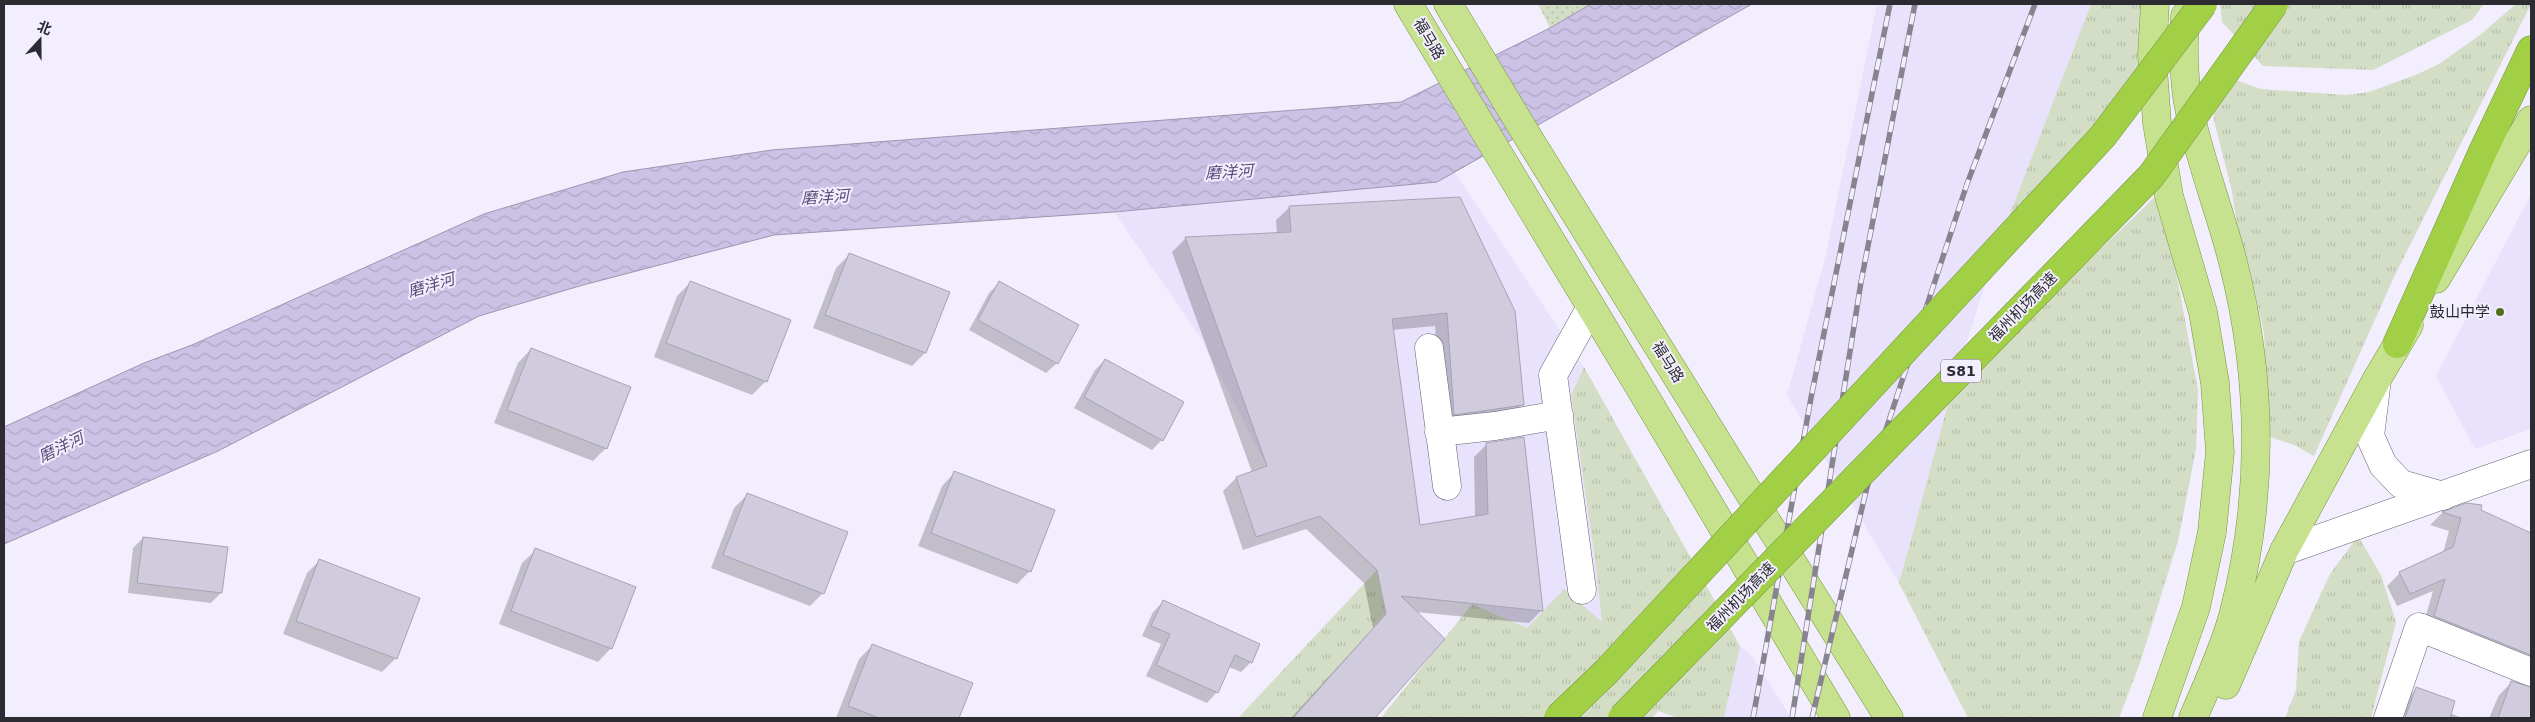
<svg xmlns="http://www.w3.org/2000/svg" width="2535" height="722" font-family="'DejaVu Sans','Noto Sans SC',sans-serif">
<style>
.built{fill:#e9e2fc}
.grass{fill:url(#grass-tufts)}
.park{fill:url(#park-dots)}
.water{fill:url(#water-waves);stroke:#9c95af}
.shadow{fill:#0003}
.building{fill:#d0ccde;stroke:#a7a3b4}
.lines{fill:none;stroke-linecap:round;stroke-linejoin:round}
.minor-casing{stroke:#686373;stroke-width:29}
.major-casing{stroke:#78963e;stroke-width:29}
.highway-casing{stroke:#78963e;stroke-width:29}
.minor{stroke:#fff;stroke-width:28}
.major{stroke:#c7e28f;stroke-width:28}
.highway{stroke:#a1cf45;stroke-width:28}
.rail-casing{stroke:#87848f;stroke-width:5.5}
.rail{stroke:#f2eefd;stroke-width:4;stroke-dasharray:11;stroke-linecap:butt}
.highway-bridge-casing{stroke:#78963e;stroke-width:29;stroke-linecap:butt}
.highway-bridge{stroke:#a1cf45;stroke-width:28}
.poi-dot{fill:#546e20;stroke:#f2eefd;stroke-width:2}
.labels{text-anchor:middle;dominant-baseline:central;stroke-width:4;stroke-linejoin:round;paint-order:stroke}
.shield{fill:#f2eefd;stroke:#67666f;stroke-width:1}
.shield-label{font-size:14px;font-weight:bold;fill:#2c2b32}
.street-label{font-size:15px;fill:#2c2b32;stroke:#f2eefd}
.poi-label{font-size:15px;fill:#2c2b32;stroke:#f2eefd;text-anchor:end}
.water-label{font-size:16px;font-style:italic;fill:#5b4c7c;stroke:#f2eefd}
</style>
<defs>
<pattern id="grass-tufts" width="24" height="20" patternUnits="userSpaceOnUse" patternTransform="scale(1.25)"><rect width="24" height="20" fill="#d4dec6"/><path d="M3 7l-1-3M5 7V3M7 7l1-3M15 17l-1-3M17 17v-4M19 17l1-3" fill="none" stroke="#b6bfab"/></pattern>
<pattern id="park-dots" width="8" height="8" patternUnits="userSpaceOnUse" patternTransform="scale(1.25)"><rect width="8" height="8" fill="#d4dec6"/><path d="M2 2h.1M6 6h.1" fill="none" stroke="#b6bfab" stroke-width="1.8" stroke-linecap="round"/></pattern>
<pattern id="water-waves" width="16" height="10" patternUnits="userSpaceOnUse" patternTransform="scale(1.25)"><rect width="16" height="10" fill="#ccc2e5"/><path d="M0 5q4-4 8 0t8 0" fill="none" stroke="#afa7c5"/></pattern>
</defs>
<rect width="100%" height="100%" fill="#f2eefd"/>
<g class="built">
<path d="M1877 4H2091L2007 221 1979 303 1951 393 1899 583 1787 395 1825 259Z"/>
<path d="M1454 171 1584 367 1571 396 1594 552 1602 623 1527 628 1472 604 1382 595 1377 570 1267 466 1200 337 1114 212 1437 182Z"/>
<path d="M2531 194V429L2475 449 2436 376Z"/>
<path d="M1740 646 1752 656 1791 718H1724Z"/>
</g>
<g class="grass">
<path d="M2091 4H2153L2147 64 2032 202 2007 221Z"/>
<path d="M2220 4H2484L2472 20 2373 70 2263 66 2222 22Z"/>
<path d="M2516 4H2531L2394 277 2314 456 2294 445 2265 435 2268 422 2264 334 2249 264 2239 235 2231 187 2214 121 2211 71 2261 89 2346 95 2369 92 2418 74 2439 64 2480 35Z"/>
<path d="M2161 191 2198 390 2196 449 2178 541 2140 663 2119 718H1968L1899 583 1951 393Z"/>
<path d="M1584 367 1740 646 1724 718H1678L1658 711 1652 718H1381L1472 604 1527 628 1564 589 1602 622 1594 552 1571 395Z"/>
<path d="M2358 536 2381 575 2396 622 2371 718H2285L2296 690 2299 641 2330 574Z"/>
<path d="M1377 570 1382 595 1401 596 1293 718H1238Z"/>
</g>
<path class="park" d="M1538 4H1591L1550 28Z"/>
<path class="water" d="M1591 4H1752L1437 182 1114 212 774 235 583 285 479 316 218 451 4 544V427L144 363 192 345 484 214 623 172 772 150 1401 102 1550 28Z"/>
<g class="shadow">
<path d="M1460 198 1522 405 1509 418 1441 427 1435 326 1392 330 1419 526 1475 518 1474 457 1487 444 1542 610 1529 623 1415 612 1443 639 1373 718H1291L1373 628 1364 583 1306 529 1243 550 1223 491 1236 478 1252 472 1172 252 1185 239 1277 234 1276 220 1290 207Z"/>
<path d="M850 254 925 353 912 366 813 328 836 268Z"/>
<path d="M1000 282 1057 363 1046 373 969 330 989 293Z"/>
<path d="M690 283 766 381 752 395 654 357 677 296Z"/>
<path d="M531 349 606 448 593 461 494 423 518 363Z"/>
<path d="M1105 360 1162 440 1152 450 1074 408 1095 370Z"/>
<path d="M955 472 1030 571 1017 584 918 546 942 486Z"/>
<path d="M748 494 823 593 810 606 711 568 734 508Z"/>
<path d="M2467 505 2531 535V677L2422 629 2433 591 2397 606 2387 586 2400 573 2443 553 2449 531 2430 525 2442 513Z"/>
<path d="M143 538 221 593 211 603 128 593 133 548Z"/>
<path d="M536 550 611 648 598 662 499 624 522 563Z"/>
<path d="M320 560 419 598 395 659 382 672 283 634 307 573Z"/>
<path d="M1163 602 1251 662 1241 672 1229 667 1217 692 1207 703 1146 676 1161 644 1142 636 1153 612Z"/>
<path d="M872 646 971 684 958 718H836L859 659Z"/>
<path d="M2512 682 2531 688V718H2489L2499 695Z"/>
<path d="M2416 689 2450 713 2462 718H2397L2403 702Z"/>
</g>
<g class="building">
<path d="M1460 197 1515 311 1524 405 1454 415 1447 313 1392 319 1420 525 1488 514 1486 443 1524 437 1543 611 1401 596 1445 639 1375 718H1293L1386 614 1377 570 1320 516 1256 537 1236 477 1267 466 1185 237 1291 232 1289 206Z"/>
<path d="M849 253 950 292 926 353 825 315Z"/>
<path d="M690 281 791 320 767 382 666 343Z"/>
<path d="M999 281 1079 325 1058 364 978 320Z"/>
<path d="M531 348 631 387 607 449 507 410Z"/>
<path d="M1105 359 1184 402 1163 441 1084 397Z"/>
<path d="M954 471 1055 510 1031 572 931 533Z"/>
<path d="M747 493 848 532 824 594 723 555Z"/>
<path d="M2466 503 2482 505 2481 510 2531 533V655L2434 616 2445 579 2410 594 2399 572 2453 547 2461 518 2442 512Z"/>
<path d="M143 537 228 547 222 593 137 583Z"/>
<path d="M535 548 636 587 612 649 511 611Z"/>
<path d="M319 559 420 598 397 659 296 621Z"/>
<path d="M1163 600 1260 644 1252 663 1235 655 1218 693 1156 665 1170 634 1151 626Z"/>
<path d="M872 644 973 683 959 718H879L848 706Z"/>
<path d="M2511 681 2531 687V718H2498Z"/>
<path d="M2416 687 2455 701 2450 718H2405Z"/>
</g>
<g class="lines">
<defs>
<g id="minor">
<path d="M1429 348 1447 486"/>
<path d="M2377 379 2370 436 2383 465 2401 484 2443 496"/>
<path d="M1439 432 1495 426 1559 415"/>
<path d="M2284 551 2531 464"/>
<path d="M1582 590 1553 375 1591 307"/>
<path d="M2388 718 2419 627 2531 672"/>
</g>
<g id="major">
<path d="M1408 4 1643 393 1836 718"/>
<path d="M1448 4 1531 142 1889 718"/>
<path d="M2155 4 2152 55 2157 123 2169 196 2203 312 2215 383 2220 452 2212 532 2196 607 2157 718"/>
<path d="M2185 16C2183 48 2183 81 2190 113 2201 163 2220 212 2233 262 2263 380 2264 498 2233 616 2223 651 2207 686 2193 718"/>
<path d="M2436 279 2531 120"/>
<path d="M2226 685 2284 551 2377 379 2409 325"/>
</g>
<path id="highway" d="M2397 344 2483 151 2531 50"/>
</defs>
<use href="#minor" class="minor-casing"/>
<use href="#major" class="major-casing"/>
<use href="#highway" class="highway-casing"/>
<use href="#minor" class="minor"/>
<use href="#major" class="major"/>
<use href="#highway" class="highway"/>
<defs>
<g id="rail">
<path d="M1753 718 1811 398 1890 4"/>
<path d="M1792 718 1861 282 1915 4"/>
<path d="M1812 718 1867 487 1967 184 2035 4"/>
</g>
</defs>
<use href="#rail" class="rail-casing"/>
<use href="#rail" class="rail"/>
<defs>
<g id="highway-bridge">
<path d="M1558 718 1607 671 2103 136 2203 4"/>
<path d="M1622 718 2151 176 2274 4"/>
</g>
</defs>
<use href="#highway-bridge" class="highway-bridge-casing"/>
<use href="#highway-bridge" class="highway-bridge"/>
</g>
<circle class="poi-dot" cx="2500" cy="312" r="5"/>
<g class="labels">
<rect class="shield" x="1941" y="359.5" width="40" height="23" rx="4"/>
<g class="shield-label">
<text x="1961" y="371">S81</text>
</g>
<g class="street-label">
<text transform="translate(1429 39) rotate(59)">福马路</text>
<text transform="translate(2023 307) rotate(-46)">福州机场高速</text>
<text transform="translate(1668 362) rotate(58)">福马路</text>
<text transform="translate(1741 597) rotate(-46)">福州机场高速</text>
</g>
<g class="poi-label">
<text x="2490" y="312">鼓山中学</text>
</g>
<g class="water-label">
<text transform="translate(1229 172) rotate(-3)">磨洋河</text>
<text transform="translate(825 197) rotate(-3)">磨洋河</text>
<text transform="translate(431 285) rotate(-16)">磨洋河</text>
<text transform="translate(61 447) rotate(-26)">磨洋河</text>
</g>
</g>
<rect width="2535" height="722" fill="none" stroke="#2c2b32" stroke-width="10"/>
<g transform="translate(40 40) rotate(21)" stroke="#f2eefd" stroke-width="4" paint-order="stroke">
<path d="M0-4L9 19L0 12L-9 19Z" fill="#2c2b32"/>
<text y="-8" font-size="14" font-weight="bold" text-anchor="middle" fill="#2c2b32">北</text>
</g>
</svg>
